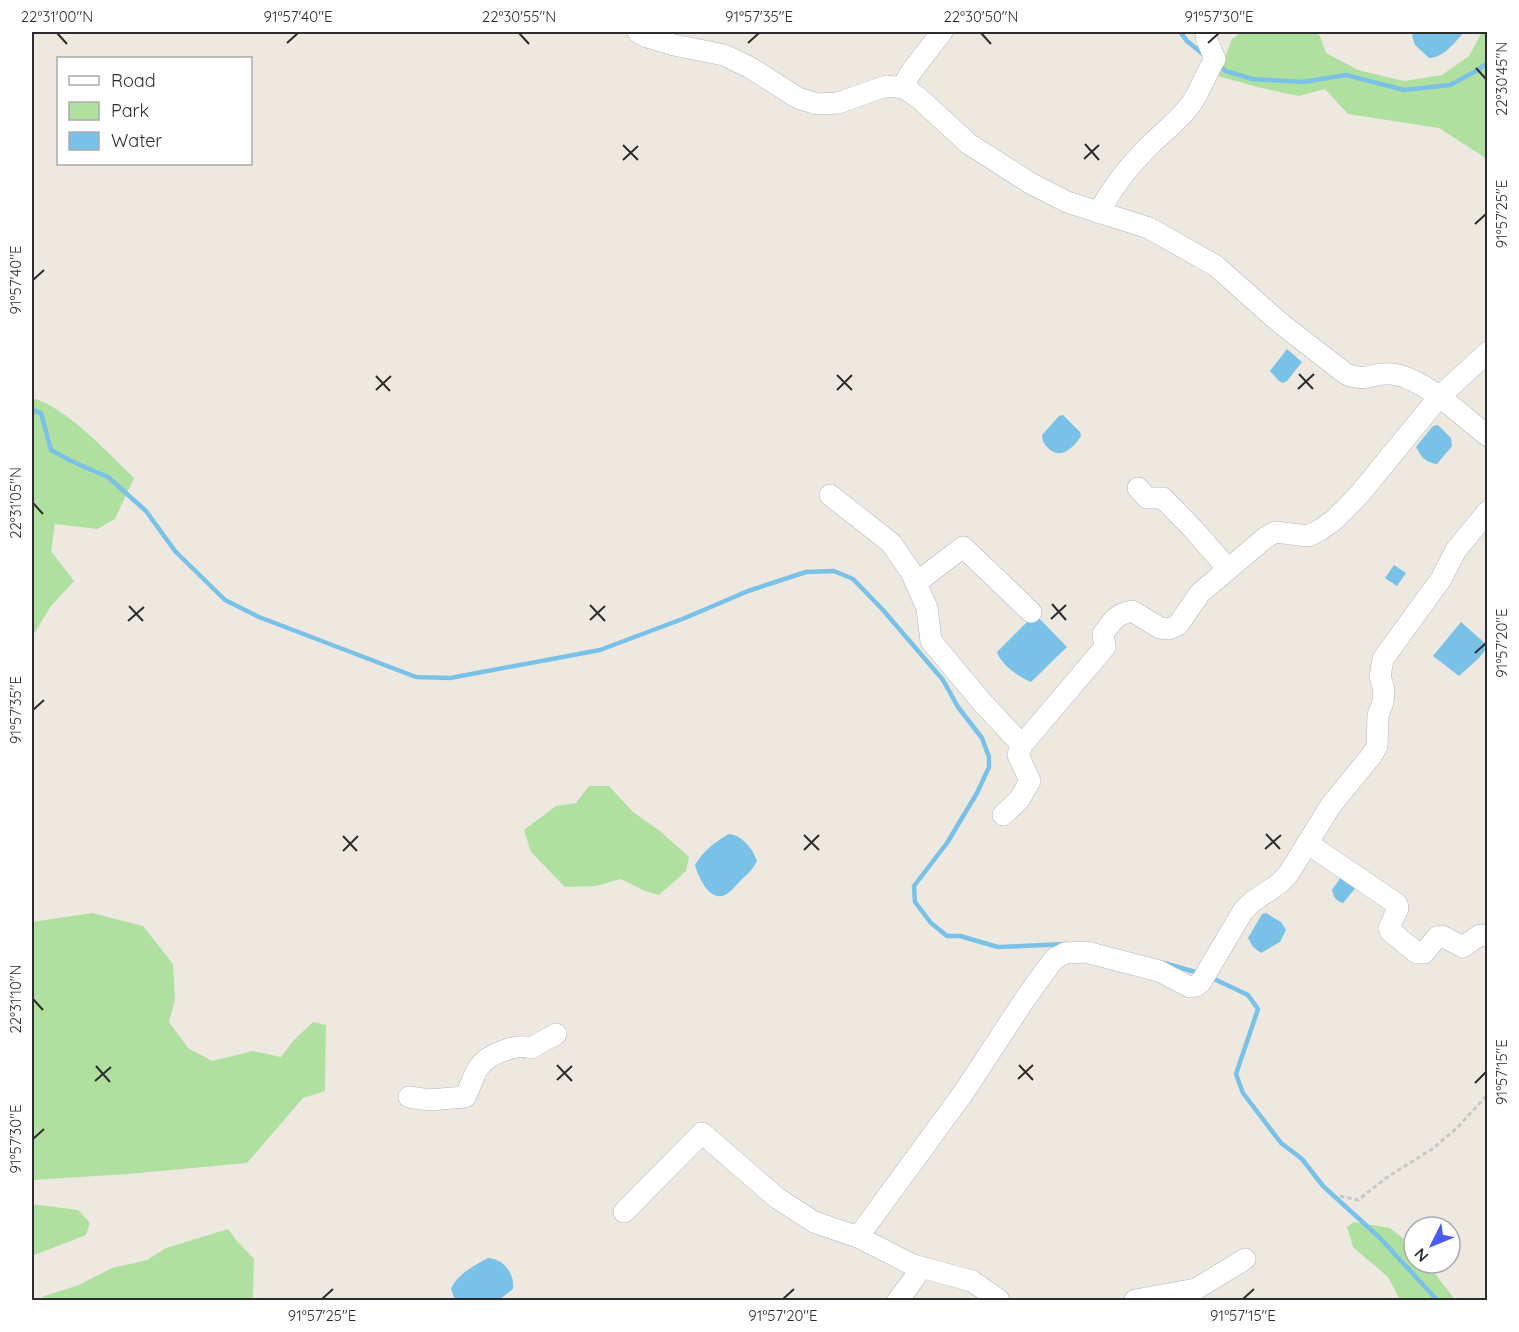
<svg xmlns="http://www.w3.org/2000/svg" width="1519" height="1332" font-family="Quicksand,sans-serif">
<style>
.green{fill:#b0e0a0}
.water{fill:#7ac1e8}
.lines{fill:none;stroke-linecap:round;stroke-linejoin:round}
.stream{stroke:#7ac1e8;stroke-width:4.5}
.minor-casing{stroke:#b3b5bf;stroke-width:22}
.path{stroke:#c8c8c8;stroke-width:3;stroke-dasharray:4.5 3;stroke-linecap:butt}
.minor{stroke:#fff;stroke-width:21}
.ticks{fill:none;stroke:#2d2d2d;stroke-width:2}
.neatline{fill:none;stroke:#2d2d2d;stroke-width:2}
.ticks-label{font-size:15px;text-anchor:middle;fill:#2d2d2d}
</style>
<rect width="100%" height="100%" fill="#ede9e0"/>
<g class="green">
<path d="M1242 32H1316L1320 36 1326 53 1358 70 1404 81 1442 75 1469 56 1482 32H1487V159L1439 128 1348 114 1325 89 1299 96 1261 88 1218 76 1232 39Z"/>
<path d="M32 398C65 406 109 454 134 478L115 519 97 529 55 524 51 551 74 581 51 606 32 637Z"/>
<path d="M589 786H609L633 812 660 831 689 857 686 871 659 895 645 891 621 879 596 886 565 887 531 852 524 830 556 806 576 803Z"/>
<path d="M92 913 143 926 173 964 175 1000 169 1022 188 1048 212 1061 253 1051 281 1057 293 1041 313 1022 326 1025 325 1091 303 1098 247 1163 128 1174 32 1180V922Z"/>
<path d="M32 1204 78 1210 90 1223 86 1235 32 1256Z"/>
<path d="M1354 1222 1390 1228 1414 1247V1263H1427L1455 1300H1400L1388 1277 1353 1247 1347 1227Z"/>
<path d="M228 1229 237 1241 254 1259 253 1300H40L44 1296 79 1285 112 1268 147 1260 166 1248Z"/>
</g>
<g class="water">
<path d="M1414 32H1464C1454 43 1445 57 1429 58L1415 45 1412 36Z"/>
<path d="M1287 349 1302 362 1287 381 1283 383 1279 381 1270 371Z"/>
<path d="M1063 415 1080 432 1081 436C1074 447 1061 461 1048 448 1044 444 1042 441 1042 435L1059 416Z"/>
<path d="M1438 425 1451 438 1452 446 1437 464C1426 463 1421 457 1416 447L1433 426Z"/>
<path d="M1394 565 1406 573 1397 586 1385 578Z"/>
<path d="M1034 615 1037 616 1067 647 1031 682C1019 677 1001 665 997 652Z"/>
<path d="M1461 622 1488 646 1479 658 1459 676 1433 656Z"/>
<path d="M729 834C742 835 753 849 757 861 753 869 748 874 741 880 736 885 730 894 722 896 708 899 698 876 695 865 702 852 716 841 729 834Z"/>
<path d="M1343 874 1358 885 1343 903C1336 901 1334 898 1332 890Z"/>
<path d="M1266 913 1281 922 1286 930 1280 942 1261 953 1253 947 1248 938 1262 914Z"/>
<path d="M488 1258C504 1259 515 1274 513 1289L499 1300H455L451 1289C456 1275 475 1265 488 1258Z"/>
</g>
<g class="lines">
<g class="stream">
<path d="M1180 32 1187 41 1204 55"/>
<path d="M1218 65 1226 71 1252 79 1303 82 1346 75 1404 90 1450 85 1478 70 1488 62"/>
<path d="M32 410 41 413 51 450 71 461 108 477 146 511 175 551 225 600 259 617 416 677 450 678 600 650 685 618 748 591 806 572 834 571 853 579 883 610 943 680 958 707 982 738 989 757V767L977 793 947 843 914 886 915 902 931 923 947 936H960L998 947 1067 944"/>
<path d="M1164 963 1199 973"/>
<path d="M1210 977 1248 995 1258 1009 1236 1074 1243 1093 1281 1143 1302 1159 1323 1186 1380 1238 1437 1300"/>
</g>
<defs>
<g id="minor">
<path d="M638 32 647 37 674 45 724 55 749 67 798 98 817 104 838 103 886 86 905 88 920 99 969 144 1030 183 1067 202 1149 228 1216 266 1279 322 1346 374C1368 383 1372 372 1391 374 1422 376 1463 417 1488 436"/>
<path d="M902 88 911 72 942 32"/>
<path d="M1099 213C1111 188 1133 162 1152 143 1166 130 1180 119 1191 104 1201 90 1206 73 1215 59L1207 40 1206 32"/>
<path d="M1138 488 1147 498H1163L1194 530 1228 569"/>
<path d="M830 495 891 543 911 572 927 608 931 641 981 701 1022 745 1018 755 1030 781 1019 800 1003 815"/>
<path d="M916 583 963 547 1031 612"/>
<path d="M1022 745 1105 647 1103 634C1112 621 1116 614 1132 611L1160 628 1169 629 1178 625 1200 593 1265 538 1275 532 1308 536 1320 530 1334 520 1358 496 1439 397 1488 352"/>
<path d="M1307 843 1397 904 1398 908 1389 928 1390 931 1417 953H1424L1437 937 1442 936 1463 947 1480 935 1488 936"/>
<path d="M409 1097 429 1100 465 1097C470 1088 473 1076 479 1067 488 1054 517 1043 531 1048L556 1034"/>
<path d="M624 1212 702 1133 777 1198 814 1222 858 1237 913 1265 972 1281 999 1300"/>
<path d="M858 1237 964 1092 1025 999 1054 959 1065 953 1086 952 1159 971 1190 987 1196 986 1201 982 1243 911 1252 902 1280 883 1289 873 1331 805 1372 755 1377 746 1378 715 1383 702 1384 690 1380 676 1383 659 1441 579 1456 550 1488 511"/>
<path d="M898 1300 914 1279 920 1267"/>
<path d="M1135 1300 1196 1289 1245 1259"/>
</g>
</defs>
<use href="#minor" class="minor-casing"/>
<path class="path" d="M1340 1196 1358 1200 1386 1178 1432 1149 1457 1128 1488 1094"/>
<use href="#minor" class="minor"/>
</g>
<path class="ticks" d="M57 33 67 44M519 33 529 44M981 33 991 44M287 43 298 33M748 43 759 33M1208 43 1219 33M1476 68 1486 79M1085 144 1099 160M623 145 638 160M1084 159 1099 145M623 160 638 146M1475 224 1486 214M33 280 44 270M1299 374 1313 389M837 375 852 390M376 376 390 391M1298 389 1314 374M376 390 391 376M837 390 852 375M33 503 43 514M1052 604 1066 620M590 605 605 621M129 606 143 621M1051 619 1066 605M590 620 605 606M128 621 144 607M1475 653 1486 643M33 710 44 700M1266 834 1280 849M804 835 819 850M343 836 357 851M1265 849 1281 835M804 850 819 835M343 851 358 836M33 999 43 1010M557 1065 572 1081M1019 1065 1033 1080M96 1066 110 1082M1018 1079 1033 1065M557 1080 572 1066M95 1081 111 1067M1475 1083 1486 1072M33 1139 44 1129M322 1299 333 1289M783 1299 794 1289M1243 1299 1254 1289"/>
<rect width="1519" height="1332" fill="none" stroke="#ffffff" stroke-width="66"/>
<rect x="57" y="57" width="195" height="108" fill="#ffffff" stroke="#ababab" stroke-width="1.5"/>
<rect x="69" y="76" width="30" height="9" fill="#ffffff" stroke="#ababab" stroke-width="1.5"/>
<text x="111" y="87" font-size="18" fill="#2d2d2d">Road</text>
<rect x="69" y="102" width="30" height="18" fill="#b0e0a0" stroke="#ababab" stroke-width="1.5"/>
<text x="111" y="117" font-size="18" fill="#2d2d2d">Park</text>
<rect x="69" y="132" width="30" height="18" fill="#7ac1e8" stroke="#ababab" stroke-width="1.5"/>
<text x="111" y="147" font-size="18" fill="#2d2d2d">Water</text>
<g transform="translate(1432 1245) rotate(227)"><circle r="28" fill="#ffffff" stroke="#ababab" stroke-width="1.5"/>
<path d="M0-4.5L10 22L0 15L-10 22Z" fill="#4b5af0"/>
<text y="-9" font-size="16" font-weight="bold" text-anchor="middle" fill="#2d2d2d">N</text>
</g>
<rect x="33" y="33" width="1453" height="1266" class="neatline"/>
<g class="ticks-label">
<text x="57" y="22">22°31'00"N</text>
<text x="298" y="22">91°57'40"E</text>
<text x="519" y="22">22°30'55"N</text>
<text x="759" y="22">91°57'35"E</text>
<text x="981" y="22">22°30'50"N</text>
<text x="1219" y="22">91°57'30"E</text>
<text transform="translate(1502 79) rotate(-90)" y="5">22°30'45"N</text>
<text transform="translate(1502 214) rotate(-90)" y="5">91°57'25"E</text>
<text transform="translate(16 280) rotate(-90)" y="5">91°57'40"E</text>
<text transform="translate(16 503) rotate(-90)" y="5">22°31'05"N</text>
<text transform="translate(1502 643) rotate(-90)" y="5">91°57'20"E</text>
<text transform="translate(16 710) rotate(-90)" y="5">91°57'35"E</text>
<text transform="translate(16 999) rotate(-90)" y="5">22°31'10"N</text>
<text transform="translate(1502 1072) rotate(-90)" y="5">91°57'15"E</text>
<text transform="translate(16 1139) rotate(-90)" y="5">91°57'30"E</text>
<text x="322" y="1321">91°57'25"E</text>
<text x="783" y="1321">91°57'20"E</text>
<text x="1243" y="1321">91°57'15"E</text>
</g>
</svg>
